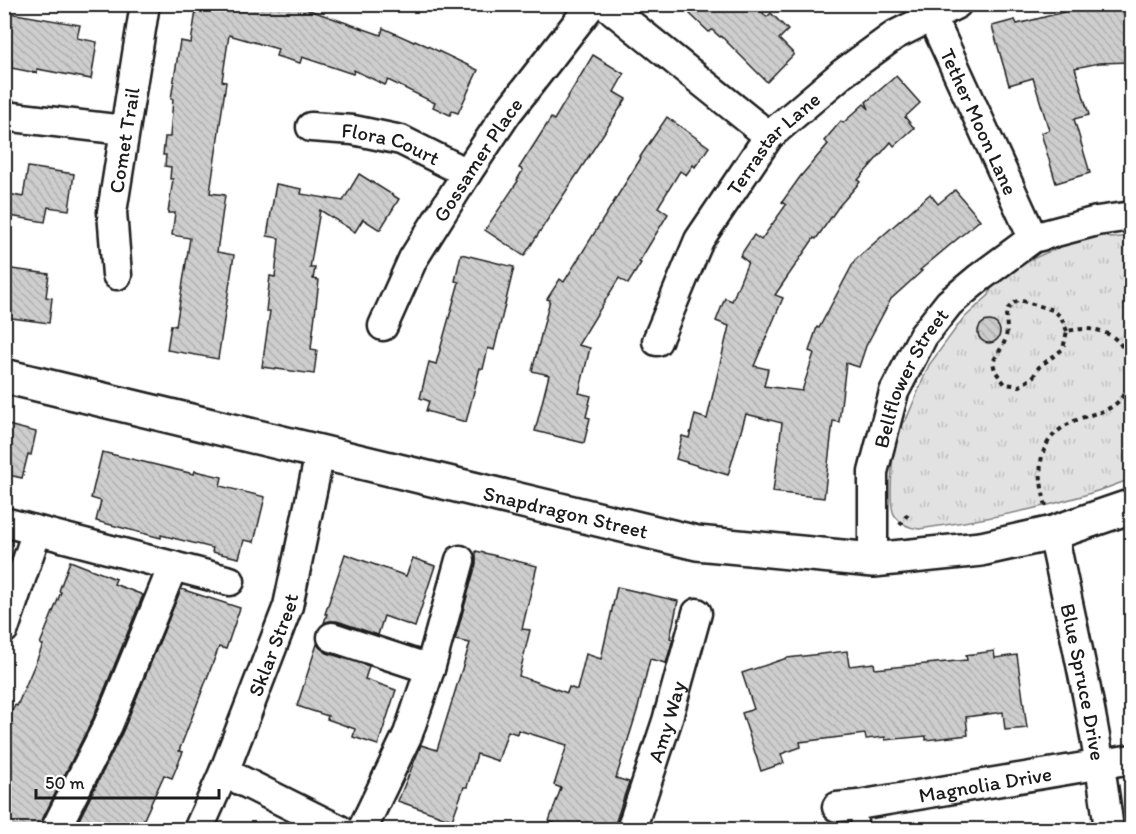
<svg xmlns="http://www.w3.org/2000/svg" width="1136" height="834" font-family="Itim,sans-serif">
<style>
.park{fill:url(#park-tufts);stroke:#7f7f7f;stroke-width:1.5}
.building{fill:url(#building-back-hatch);stroke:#1c1c1c;stroke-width:1.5}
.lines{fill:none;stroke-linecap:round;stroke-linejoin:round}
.lane-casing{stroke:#1c1c1c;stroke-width:20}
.street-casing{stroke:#1c1c1c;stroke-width:33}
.secondary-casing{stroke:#1c1c1c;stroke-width:38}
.path{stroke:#1c1c1c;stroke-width:4;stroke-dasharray:4.5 4.5;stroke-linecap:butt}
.lane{stroke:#fff;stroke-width:15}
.street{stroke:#fff;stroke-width:28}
.secondary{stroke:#fff;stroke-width:33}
.labels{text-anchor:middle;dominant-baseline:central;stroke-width:5;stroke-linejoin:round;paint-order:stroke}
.street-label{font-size:21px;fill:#1c1c1c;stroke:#fff}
</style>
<defs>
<pattern id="park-tufts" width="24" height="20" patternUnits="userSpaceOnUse" patternTransform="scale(1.5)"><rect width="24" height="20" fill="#e2e2e2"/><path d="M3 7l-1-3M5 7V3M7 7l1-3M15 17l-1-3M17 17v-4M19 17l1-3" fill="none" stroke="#c1c1c1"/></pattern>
<pattern id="building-back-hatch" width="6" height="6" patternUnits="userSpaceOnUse" patternTransform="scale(1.5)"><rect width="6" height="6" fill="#cecece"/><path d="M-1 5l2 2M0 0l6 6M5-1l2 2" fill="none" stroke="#b0b0b0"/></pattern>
</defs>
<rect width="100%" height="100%" fill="#fff"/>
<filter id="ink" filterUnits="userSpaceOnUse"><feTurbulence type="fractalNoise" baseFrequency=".0167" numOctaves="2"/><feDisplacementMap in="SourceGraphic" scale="12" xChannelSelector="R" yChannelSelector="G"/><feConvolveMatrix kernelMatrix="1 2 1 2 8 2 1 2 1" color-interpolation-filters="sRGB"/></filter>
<g filter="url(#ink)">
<path class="park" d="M1101 234 1111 238 1131 236V479C1063 506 992 518 919 529 909 528 901 524 895 516 887 506 893 438 899 427 900 424 903 422 906 420L929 365 962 320 989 295 993 282C1027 259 1062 244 1101 234Z"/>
<g class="building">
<path d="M197 4H292L381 35 383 28 414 42 415 40 478 70 458 113 452 111 450 115 433 107 435 103 388 80 385 85 354 70 353 74 302 57 300 63 276 56 278 49 229 35 222 81 226 82 210 193 225 195 217 252 234 255 218 359 167 350 171 325 176 326 190 238 172 235 175 213H168L173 179H170L171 167 165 166 166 155H163L165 137H170L173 99H171L180 41 191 43Z"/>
<path d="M700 4H754L767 17 771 13 788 30 779 39 794 54 767 82 721 36 720 37 712 30 709 32 690 14Z"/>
<path d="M1081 4H1131V62L1099 63 1075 68 1089 115 1074 119 1090 173 1056 183 1041 133 1049 130 1033 78 1009 85 992 26 1015 20 1017 24 1064 12 1063 8Z"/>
<path d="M4 12 80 25 77 38 97 42 91 79 37 69V73L11 68 12 61 4 59Z"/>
<path d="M593 55 624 74 614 92 626 99 524 256 485 230 518 181 517 180 523 170 519 168 537 140 551 118 554 120Z"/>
<path d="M896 76 920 103 905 117 914 128 894 146 891 142 858 180 860 182 839 206 816 239 814 238 775 295 783 298 754 366 768 369 764 386 802 391 814 353 809 351 817 327 819 328 855 260 930 194 938 204 955 190 980 220 920 270 922 271 891 299 866 346 859 367 846 363 839 422 833 421 824 498 773 492 782 423 746 414 728 475 676 459 682 436 689 438 695 415 707 419 729 326 716 321 725 298 732 301 748 262 740 256 754 235 761 240 786 205 782 202 800 177 828 144 824 141 841 121 843 123 864 104 869 109 866 102Z"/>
<path d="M667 117 709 147 695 167 693 165 686 175 680 171 658 207 668 214 639 262 641 263 628 284 619 278 578 345 590 348 579 393 591 396 586 417 590 418 584 443 535 431 549 375 532 371 550 300 547 299 560 279 564 282 641 158 640 157Z"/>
<path d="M28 167 74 174 69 210 48 207 45 222 4 215V193L23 197Z"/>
<path d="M359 174 399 199 380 230 363 219 355 232 320 210 310 268H315L313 279 319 280 311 349 317 350 314 374 262 367 270 311H266L270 276 275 277 279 238 267 236 276 184 302 189 301 194 343 201Z"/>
<path d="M461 254 514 267 494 350 488 348 483 369 480 368 466 422 426 411 429 401 420 398 429 362 436 364 459 282 455 281Z"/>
<path d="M4 268 49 274 46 297 52 298 49 323 4 317Z"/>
<circle cx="989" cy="332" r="11"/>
<path d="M4 424 36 432 31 455 28 454 22 478 4 474Z"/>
<path d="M102 452 194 474 195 471 222 477 220 486 265 497 254 542 244 540 239 558 212 552 213 548 161 535V538L96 521 101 501 91 498Z"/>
<path d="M476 551 537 566 522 629 530 630 519 676 567 693 569 687 577 690 586 654 601 659 617 587 678 601 670 638 673 639 666 663 650 659 638 708 616 778 629 782 613 830H570L549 821 561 788 554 785 567 745 518 730 517 734 508 731 498 761 477 754 467 787H464L452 820 398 801 421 745 437 750 470 643 455 640 476 564Z"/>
<path d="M345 554 406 576 413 558 435 566 415 627 384 616 378 635 337 621H329L324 623 327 614H325Z"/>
<path d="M70 561 116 579 114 584 143 595 93 718 37 830H4V728L15 705 17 706 43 645 40 644 61 592 59 591Z"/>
<path d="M181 589 240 608 226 649 219 647 179 751 183 752 172 778 164 775 139 830H84L76 826 123 731Z"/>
<path d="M317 644 320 648 327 653 369 666 365 679 396 690 378 745 353 737 355 729 327 719 328 716 297 706Z"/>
<path d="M847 651 849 666 874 663 875 669 967 660 966 655 994 651 995 658 1017 655 1027 728 1005 730 1003 712 966 717 968 735 926 740V736L885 740V737L866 739 865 734 800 742 801 747 781 754 784 763 761 771 742 713 754 709 742 673 787 658Z"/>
</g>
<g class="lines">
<defs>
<path id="lane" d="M858 805 860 830"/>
<g id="street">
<path d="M605 4 769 136"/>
<path id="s1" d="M926 4 1033 238"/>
<path d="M4 120 13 117 124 130"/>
<path id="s2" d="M311 127 353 130 401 140 467 173"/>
<path id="s3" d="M117 275 112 212 145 4"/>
<path id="s4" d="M383 326 413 259 467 173 507 113 592 4"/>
<path id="s5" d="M657 341 699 240 769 136 843 73 895 35 957 4"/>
<path d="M4 522 230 581"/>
<path id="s6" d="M1053 533C1074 632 1097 729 1109 830"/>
<path id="s7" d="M873 560V472L894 392 923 336 949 303 979 278 1033 238 1097 221 1132 216"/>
<path d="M4 629 37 531"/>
<path d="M332 637 430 669"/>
<path d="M224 772 340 830"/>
<path id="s8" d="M837 807 858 805 1132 759"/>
<path d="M55 830 108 725 173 566"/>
<path id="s9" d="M198 830 224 772 288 606 320 453"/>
<path d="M362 830 408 734 430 669 460 560"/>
<path id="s10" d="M631 830 667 721 697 613"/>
</g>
<g id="secondary">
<path id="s11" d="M4 376 697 543 873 560 981 549 1053 533 1132 506"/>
</g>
</defs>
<use href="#lane" class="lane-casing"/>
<use href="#street" class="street-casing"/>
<use href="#secondary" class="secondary-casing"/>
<g class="path">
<path d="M1046 506C1034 461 1039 432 1087 416 1100 412 1114 409 1122 397 1136 375 1130 341 1103 332 1091 327 1079 329 1067 331L1063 349 1039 367 1033 377 1020 386 1005 384 995 371 993 362C997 354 1004 346 1006 337 1010 319 998 311 1019 300L1053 310 1061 317 1067 331"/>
<path d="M900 525 910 511"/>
</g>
<use href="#lane" class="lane"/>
<use href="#street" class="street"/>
<use href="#secondary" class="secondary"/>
</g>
</g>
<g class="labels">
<g class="street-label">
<text stroke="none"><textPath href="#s1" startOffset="129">Tether Moon Lane</textPath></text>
<text stroke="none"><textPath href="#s3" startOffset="136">Comet Trail</textPath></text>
<text stroke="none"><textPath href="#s5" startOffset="232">Terrastar Lane</textPath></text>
<text stroke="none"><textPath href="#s2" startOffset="82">Flora Court</textPath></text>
<text stroke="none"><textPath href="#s4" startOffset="192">Gossamer Place</textPath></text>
<text stroke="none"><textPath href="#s7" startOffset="190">Bellflower Street</textPath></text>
<text stroke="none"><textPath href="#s11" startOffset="578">Snapdragon Street</textPath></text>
<text stroke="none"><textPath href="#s9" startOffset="200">Sklar Street</textPath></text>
<text stroke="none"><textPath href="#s6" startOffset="152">Blue Spruce Drive</textPath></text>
<text stroke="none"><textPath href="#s10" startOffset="114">Amy Way</textPath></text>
<text stroke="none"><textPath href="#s8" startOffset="150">Magnolia Drive</textPath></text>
</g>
</g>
<rect width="1136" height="834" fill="none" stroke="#fff" stroke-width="24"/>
<rect x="12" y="12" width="1112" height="810" fill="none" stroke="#1c1c1c" stroke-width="2" filter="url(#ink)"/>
<path d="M36 789v9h183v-9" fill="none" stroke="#1c1c1c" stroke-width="3"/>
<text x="45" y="789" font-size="18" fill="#1c1c1c" stroke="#ffffff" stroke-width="4.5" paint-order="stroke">50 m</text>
</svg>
